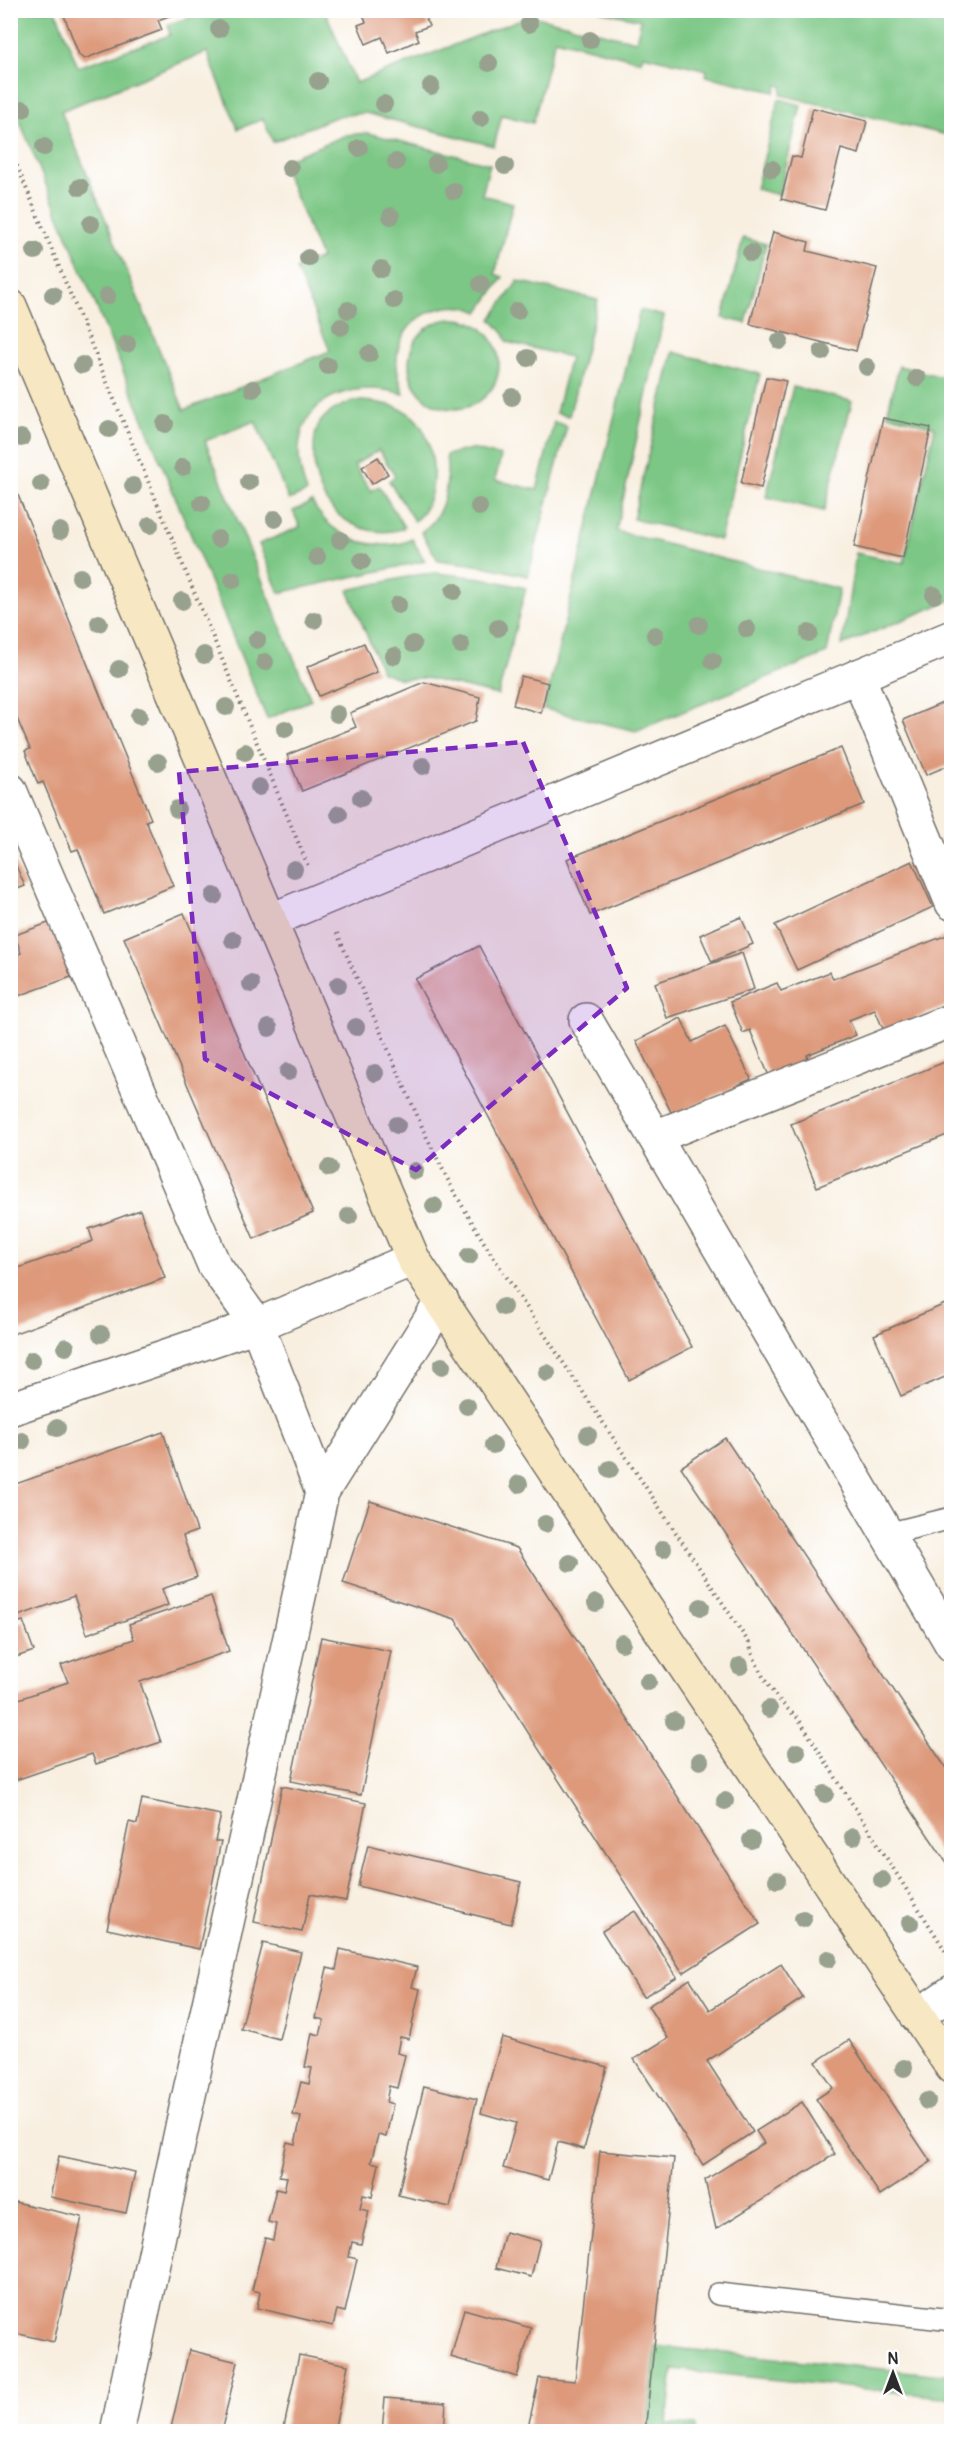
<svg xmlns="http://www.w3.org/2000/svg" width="962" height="2442" font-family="Pangolin,sans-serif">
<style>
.green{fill:#7bc785;stroke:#537958;stroke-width:1.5}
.building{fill:#dd997a}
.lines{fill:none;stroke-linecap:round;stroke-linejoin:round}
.service-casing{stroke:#73706a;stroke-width:24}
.minor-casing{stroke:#73706a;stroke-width:36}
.tertiary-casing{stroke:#73706a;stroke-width:36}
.secondary-casing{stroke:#73706a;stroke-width:36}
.path{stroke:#73706a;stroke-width:4;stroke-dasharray:1.5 4.5;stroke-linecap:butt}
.service{stroke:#fff;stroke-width:21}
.minor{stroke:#fff;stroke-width:33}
.tertiary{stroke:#fff;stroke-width:33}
.secondary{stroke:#f7e8c3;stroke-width:33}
.tree{fill:#97a18e}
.marked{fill:#7b2cbf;fill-opacity:0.2;stroke:#7b2cbf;stroke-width:4.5;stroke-dasharray:12 8;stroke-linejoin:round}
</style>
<rect width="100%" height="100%" fill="#fff"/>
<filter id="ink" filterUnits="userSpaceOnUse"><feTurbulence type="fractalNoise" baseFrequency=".0167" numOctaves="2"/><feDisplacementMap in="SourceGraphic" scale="12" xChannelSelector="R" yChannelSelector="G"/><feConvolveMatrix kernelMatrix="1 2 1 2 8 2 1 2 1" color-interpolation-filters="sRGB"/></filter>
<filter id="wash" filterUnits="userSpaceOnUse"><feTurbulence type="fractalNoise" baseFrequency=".008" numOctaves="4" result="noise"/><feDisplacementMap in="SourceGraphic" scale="24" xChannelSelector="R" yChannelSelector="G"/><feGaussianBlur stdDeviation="1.35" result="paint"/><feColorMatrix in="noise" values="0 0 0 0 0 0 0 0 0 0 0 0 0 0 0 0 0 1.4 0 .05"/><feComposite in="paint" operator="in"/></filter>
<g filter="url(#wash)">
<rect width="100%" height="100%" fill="#f8efe0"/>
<g class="green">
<path d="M10 11H56L78 67 170 35 168 25 208 11H325L356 83 526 17H536L636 41 641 20 600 11H951V136L781 95 782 86 777 85 775 92 706 76 707 70 643 55 641 61 555 39 533 123 502 115 494 146 365 113 338 116 273 142 263 119 238 129 207 52 61 111 184 410 330 351 296 269 321 258 281 162 346 135 368 133 490 164 482 195 513 203 495 274 503 277 479 312C445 295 399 319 397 357 396 371 400 382 404 394 331 374 278 416 307 492L289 500 255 421 205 441 311 700 267 719 11 100Z"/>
<path d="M779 99 801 105 779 195 756 189Z"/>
<path d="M743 238 766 244 746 323 723 318Z"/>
<path d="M518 281 598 300 569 416 556 413 570 357 507 342 504 334 491 319Z"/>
<path d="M640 310 664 316 616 531 839 589 827 653 636 731 544 709Z"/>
<circle cx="454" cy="364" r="45"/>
<path d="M673 352 760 374 720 540 633 519Z"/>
<path d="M899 366 951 379V600L842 645 856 553 904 563 935 427 887 414Z"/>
<path d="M793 387 852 401 824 511 766 497Z"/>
<path d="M353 401C375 401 404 404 418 422 437 446 441 502 414 521L389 481 395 476 379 450 354 465 371 491 379 486 404 527 402 529C371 538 334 522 321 491 316 480 314 468 314 455 314 445 314 433 319 424 327 411 341 406 353 401Z"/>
<path d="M554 422 567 426 528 576 483 566 438 560 421 532C446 516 449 483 446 455L471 449 501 456 495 480 537 490Z"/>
<path d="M312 502C327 530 354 545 385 545 394 545 404 544 412 539L425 561 279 593 259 544 300 527 293 511Z"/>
<path d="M436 573 482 578 526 588 498 695 426 678 401 679 382 672 348 590 416 575Z"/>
<path d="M656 2346 951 2376V2398L673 2369 667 2424 696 2426V2431H647Z"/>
</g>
<g id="blocks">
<g class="building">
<path d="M62 10H183V11L158 20 162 30 84 59 79 55Z"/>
<path d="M361 10H422L429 26 415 31 419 40 389 53 382 37 366 44 358 25 366 22Z"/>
<path d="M813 108 867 121 859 154 841 149 825 210 781 199 792 156 801 158Z"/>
<path d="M773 232 809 242 807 251 877 268 856 351 750 324Z"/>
<path d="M766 377 786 381 761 488 741 483Z"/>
<path d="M883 418 931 428 903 558 854 547Z"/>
<path d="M378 457 388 474 372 484 362 467Z"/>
<path d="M11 478 151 819 146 821 173 886 104 914 78 849 72 851 43 782 38 784 25 751 30 749 10 702Z"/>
<path d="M364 643 377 672 319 696 307 667Z"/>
<path d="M521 676 548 683 541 713 513 705Z"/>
<path d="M424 682 480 697 476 721 302 791 287 755 356 727 350 713Z"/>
<path d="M952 699V764L926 775 903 720Z"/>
<path d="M841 748 864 804 590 915 567 859Z"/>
<path d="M10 852 25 886 10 892Z"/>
<path d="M912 861 933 907 797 970 775 925Z"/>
<path d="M184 913 313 1213 254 1239 124 938Z"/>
<path d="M741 917 753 944 712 962 700 935Z"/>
<path d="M51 922 71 977 10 999V957L21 953 15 935Z"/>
<path d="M952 933V1004L884 1031 875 1010 849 1020 856 1035 807 1055 808 1059 769 1076 750 1030 743 1033 730 1002 777 983 781 991 830 972 833 979Z"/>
<path d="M479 946 692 1347 629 1380 415 979Z"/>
<path d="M742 953 754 989 667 1018 655 983Z"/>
<path d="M681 1018 692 1042 725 1026 751 1079 673 1116 636 1041Z"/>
<path d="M952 1059V1133L817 1187 791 1124Z"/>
<path d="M140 1210 165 1278 10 1335V1271L93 1241 89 1229Z"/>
<path d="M952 1301V1374L901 1396 874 1335Z"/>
<path d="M163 1432 197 1531 183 1536 197 1577 162 1589 168 1605 87 1634 74 1596 10 1619V1486Z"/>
<path d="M725 1438 952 1777V1871L681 1467Z"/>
<path d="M370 1501 517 1548 760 1924 683 1973 455 1619 343 1583Z"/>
<path d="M211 1596 229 1651 140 1682 161 1742 96 1764 92 1754 10 1782V1702L68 1682 61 1665 134 1639 129 1624Z"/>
<path d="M23 1621 34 1651 10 1659V1625Z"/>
<path d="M321 1637 391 1651 361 1795 291 1781Z"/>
<path d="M282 1786 366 1803 346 1901 310 1894 302 1932 254 1922Z"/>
<path d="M142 1799 221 1815 215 1841H221L199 1949 107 1929 129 1822 137 1824Z"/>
<path d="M368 1845 521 1882 511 1924 358 1886Z"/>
<path d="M635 1911 677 1977 643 1997 602 1931Z"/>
<path d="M263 1943 301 1952 279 2039 241 2029Z"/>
<path d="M340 1949 417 1967 412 1987 420 1989 409 2039 400 2037 397 2053 405 2055 397 2088 389 2086 386 2102 393 2104 386 2137 378 2135 371 2162 379 2164 372 2197 363 2195 360 2209 369 2211 361 2244 352 2242 349 2257 357 2259 345 2312 337 2310 333 2326 257 2308 260 2292 252 2290 265 2238 273 2240 276 2224 268 2222 276 2189 284 2191 287 2177 279 2176 287 2142 295 2144 301 2117 293 2115 301 2082 309 2084 312 2068 305 2067 312 2033 320 2035 324 2020 316 2018 327 1968 336 1970Z"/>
<path d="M781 1964 803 1998 707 2061 753 2132 703 2165 634 2059 668 2038 648 2006 690 1979 710 2010Z"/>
<path d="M502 2037 607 2067 584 2149 558 2142 548 2180 503 2168 516 2123 481 2113Z"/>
<path d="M849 2040 931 2162 880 2195 816 2099 833 2088 816 2062Z"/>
<path d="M424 2086 477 2099 450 2207 398 2195Z"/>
<path d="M802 2102 835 2154 716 2229 705 2180 764 2143 756 2131Z"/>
<path d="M600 2151 674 2158 645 2432H527L539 2378 575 2381Z"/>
<path d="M59 2156 135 2172 126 2213 50 2197Z"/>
<path d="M10 2201 82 2217 54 2342 10 2332Z"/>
<path d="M505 2232 540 2241 531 2277 496 2268Z"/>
<path d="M464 2309 531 2328 517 2377 451 2357Z"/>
<path d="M189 2350 238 2362 221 2432H170Z"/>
<path d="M299 2355 348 2365 334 2432H283Z"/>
<path d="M385 2398 446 2403 444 2432H382Z"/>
</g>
</g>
</g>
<g filter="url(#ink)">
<use href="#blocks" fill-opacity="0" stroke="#73706a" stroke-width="1.5"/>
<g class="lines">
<defs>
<g id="service">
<path d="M887 1534 952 1518"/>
<path d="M718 2294 952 2320"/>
</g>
<g id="minor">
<path d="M858 676 952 903"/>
<path d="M10 790 214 1265 257 1325 322 1492"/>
<path d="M269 921 952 637"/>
<path d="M586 1020 952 1645"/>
<path d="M655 1137 952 1020"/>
<path d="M917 2016 952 1992"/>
<path d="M117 2432 185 2113 322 1492 442 1301"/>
</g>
<path id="tertiary" d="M10 1409 257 1325 413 1259"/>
<path id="secondary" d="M10 306 413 1259 952 2067"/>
</defs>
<use href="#service" class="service-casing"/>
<use href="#minor" class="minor-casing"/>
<use href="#tertiary" class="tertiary-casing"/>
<use href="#secondary" class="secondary-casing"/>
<g class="path">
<path d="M10 149 308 866"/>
<path d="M337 933 427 1138 453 1190 488 1249 749 1643C758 1673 774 1699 798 1718L948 1955"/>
</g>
<use href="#service" class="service"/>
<use href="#minor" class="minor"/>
<use href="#tertiary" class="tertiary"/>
<use href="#secondary" class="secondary"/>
</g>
<g class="tree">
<circle cx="529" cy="24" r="9"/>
<circle cx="219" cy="29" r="9"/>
<circle cx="590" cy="40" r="9"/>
<circle cx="489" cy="63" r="9"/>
<circle cx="318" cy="81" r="9"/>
<circle cx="431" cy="86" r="9"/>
<circle cx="384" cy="104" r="9"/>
<circle cx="23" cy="109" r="9"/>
<circle cx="481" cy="118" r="9"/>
<circle cx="44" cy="147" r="9"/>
<circle cx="359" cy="148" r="9"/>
<circle cx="396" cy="162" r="9"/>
<circle cx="436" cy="164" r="9"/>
<circle cx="505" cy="166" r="9"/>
<circle cx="290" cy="168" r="9"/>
<circle cx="772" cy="169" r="9"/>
<circle cx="80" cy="187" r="9"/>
<circle cx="454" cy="191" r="9"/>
<circle cx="391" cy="216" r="9"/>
<circle cx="91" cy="224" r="9"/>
<circle cx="35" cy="251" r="9"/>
<circle cx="751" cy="253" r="9"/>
<circle cx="308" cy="258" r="9"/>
<circle cx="381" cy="269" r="9"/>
<circle cx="481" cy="284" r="9"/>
<circle cx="53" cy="295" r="9"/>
<circle cx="107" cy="296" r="9"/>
<circle cx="394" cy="300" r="9"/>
<circle cx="348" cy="310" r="9"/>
<circle cx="517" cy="311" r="9"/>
<circle cx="341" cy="327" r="9"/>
<circle cx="780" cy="341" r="9"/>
<circle cx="127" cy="344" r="9"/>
<circle cx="822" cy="352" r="9"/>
<circle cx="369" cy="354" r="9"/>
<circle cx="528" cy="358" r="9"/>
<circle cx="82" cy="365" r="9"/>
<circle cx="328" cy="366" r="9"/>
<circle cx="867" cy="367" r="9"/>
<circle cx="917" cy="378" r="9"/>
<circle cx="253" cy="389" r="9"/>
<circle cx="512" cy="397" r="9"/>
<circle cx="165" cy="424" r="9"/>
<circle cx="109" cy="429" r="9"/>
<circle cx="21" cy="438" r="9"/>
<circle cx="183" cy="467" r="9"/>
<circle cx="249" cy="482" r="9"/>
<circle cx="41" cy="484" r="9"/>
<circle cx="133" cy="486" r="9"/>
<circle cx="202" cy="503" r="9"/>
<circle cx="479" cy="507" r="9"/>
<circle cx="275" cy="519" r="9"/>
<circle cx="150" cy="525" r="9"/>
<circle cx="60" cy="531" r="9"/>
<circle cx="218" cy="539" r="9"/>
<circle cx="340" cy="540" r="9"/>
<circle cx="317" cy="557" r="9"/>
<circle cx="362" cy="561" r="9"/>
<circle cx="80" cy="577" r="9"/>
<circle cx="233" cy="580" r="9"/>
<circle cx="454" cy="591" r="9"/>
<circle cx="934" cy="595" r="9"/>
<circle cx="182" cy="601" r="9"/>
<circle cx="398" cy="605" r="9"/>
<circle cx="314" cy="620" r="9"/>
<circle cx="99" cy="623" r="9"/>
<circle cx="699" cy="625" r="9"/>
<circle cx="498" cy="628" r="9"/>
<circle cx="747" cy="629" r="9"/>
<circle cx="809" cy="633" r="9"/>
<circle cx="655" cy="635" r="9"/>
<circle cx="257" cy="640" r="9"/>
<circle cx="413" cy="644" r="9"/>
<circle cx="461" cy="645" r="9"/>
<circle cx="204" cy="655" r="9"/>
<circle cx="394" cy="656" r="9"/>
<circle cx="713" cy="661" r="9"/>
<circle cx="265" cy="662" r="9"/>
<circle cx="119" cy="669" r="9"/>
<circle cx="226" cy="707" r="9"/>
<circle cx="337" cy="714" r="9"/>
<circle cx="139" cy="716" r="9"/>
<circle cx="285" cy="729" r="9"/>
<circle cx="245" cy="752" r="9"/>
<circle cx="158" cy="762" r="9"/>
<circle cx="423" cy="766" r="9"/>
<circle cx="259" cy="787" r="9"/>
<circle cx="361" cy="798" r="9"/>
<circle cx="177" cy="809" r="9"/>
<circle cx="339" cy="814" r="9"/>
<circle cx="294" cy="869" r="9"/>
<circle cx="214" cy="896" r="9"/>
<circle cx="233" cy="940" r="9"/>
<circle cx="251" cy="984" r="9"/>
<circle cx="338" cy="985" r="9"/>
<circle cx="356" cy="1027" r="9"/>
<circle cx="269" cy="1028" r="9"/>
<circle cx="288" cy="1072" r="9"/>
<circle cx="375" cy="1073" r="9"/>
<circle cx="397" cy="1125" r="9"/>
<circle cx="329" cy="1168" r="9"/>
<circle cx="415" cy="1171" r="9"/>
<circle cx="434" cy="1206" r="9"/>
<circle cx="349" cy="1216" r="9"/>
<circle cx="469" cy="1256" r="9"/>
<circle cx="503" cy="1307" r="9"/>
<circle cx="101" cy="1334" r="9"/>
<circle cx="66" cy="1347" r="9"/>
<circle cx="32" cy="1360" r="9"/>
<circle cx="442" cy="1366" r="9"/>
<circle cx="547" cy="1373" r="9"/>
<circle cx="467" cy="1406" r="9"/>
<circle cx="57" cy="1428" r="9"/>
<circle cx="588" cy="1435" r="9"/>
<circle cx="22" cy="1441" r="9"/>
<circle cx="493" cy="1445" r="9"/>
<circle cx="610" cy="1469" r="9"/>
<circle cx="519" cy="1484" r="9"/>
<circle cx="545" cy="1524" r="9"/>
<circle cx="663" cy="1549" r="9"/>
<circle cx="570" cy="1563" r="9"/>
<circle cx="596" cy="1603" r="9"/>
<circle cx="701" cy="1607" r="9"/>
<circle cx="622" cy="1643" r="9"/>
<circle cx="740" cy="1666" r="9"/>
<circle cx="648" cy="1682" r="9"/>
<circle cx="769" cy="1709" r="9"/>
<circle cx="674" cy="1721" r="9"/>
<circle cx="797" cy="1752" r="9"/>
<circle cx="700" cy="1761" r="9"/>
<circle cx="825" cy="1794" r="9"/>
<circle cx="725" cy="1801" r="9"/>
<circle cx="853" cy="1837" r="9"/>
<circle cx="751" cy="1840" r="9"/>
<circle cx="777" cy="1880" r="9"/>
<circle cx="882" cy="1880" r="9"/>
<circle cx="803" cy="1919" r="9"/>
<circle cx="910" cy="1923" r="9"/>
<circle cx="828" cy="1959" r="9"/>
<circle cx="904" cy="2068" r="9"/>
<circle cx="927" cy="2101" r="9"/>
</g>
</g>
<path class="marked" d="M523 742 627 988 416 1170 205 1059 179 772Z"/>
<rect width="962" height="2442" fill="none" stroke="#fff" stroke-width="36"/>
<g transform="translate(893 2373)" stroke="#ffffff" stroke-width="4.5" paint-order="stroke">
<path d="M0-4.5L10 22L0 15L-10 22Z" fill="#2b2b2b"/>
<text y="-9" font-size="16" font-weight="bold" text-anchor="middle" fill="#2b2b2b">N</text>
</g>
</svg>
